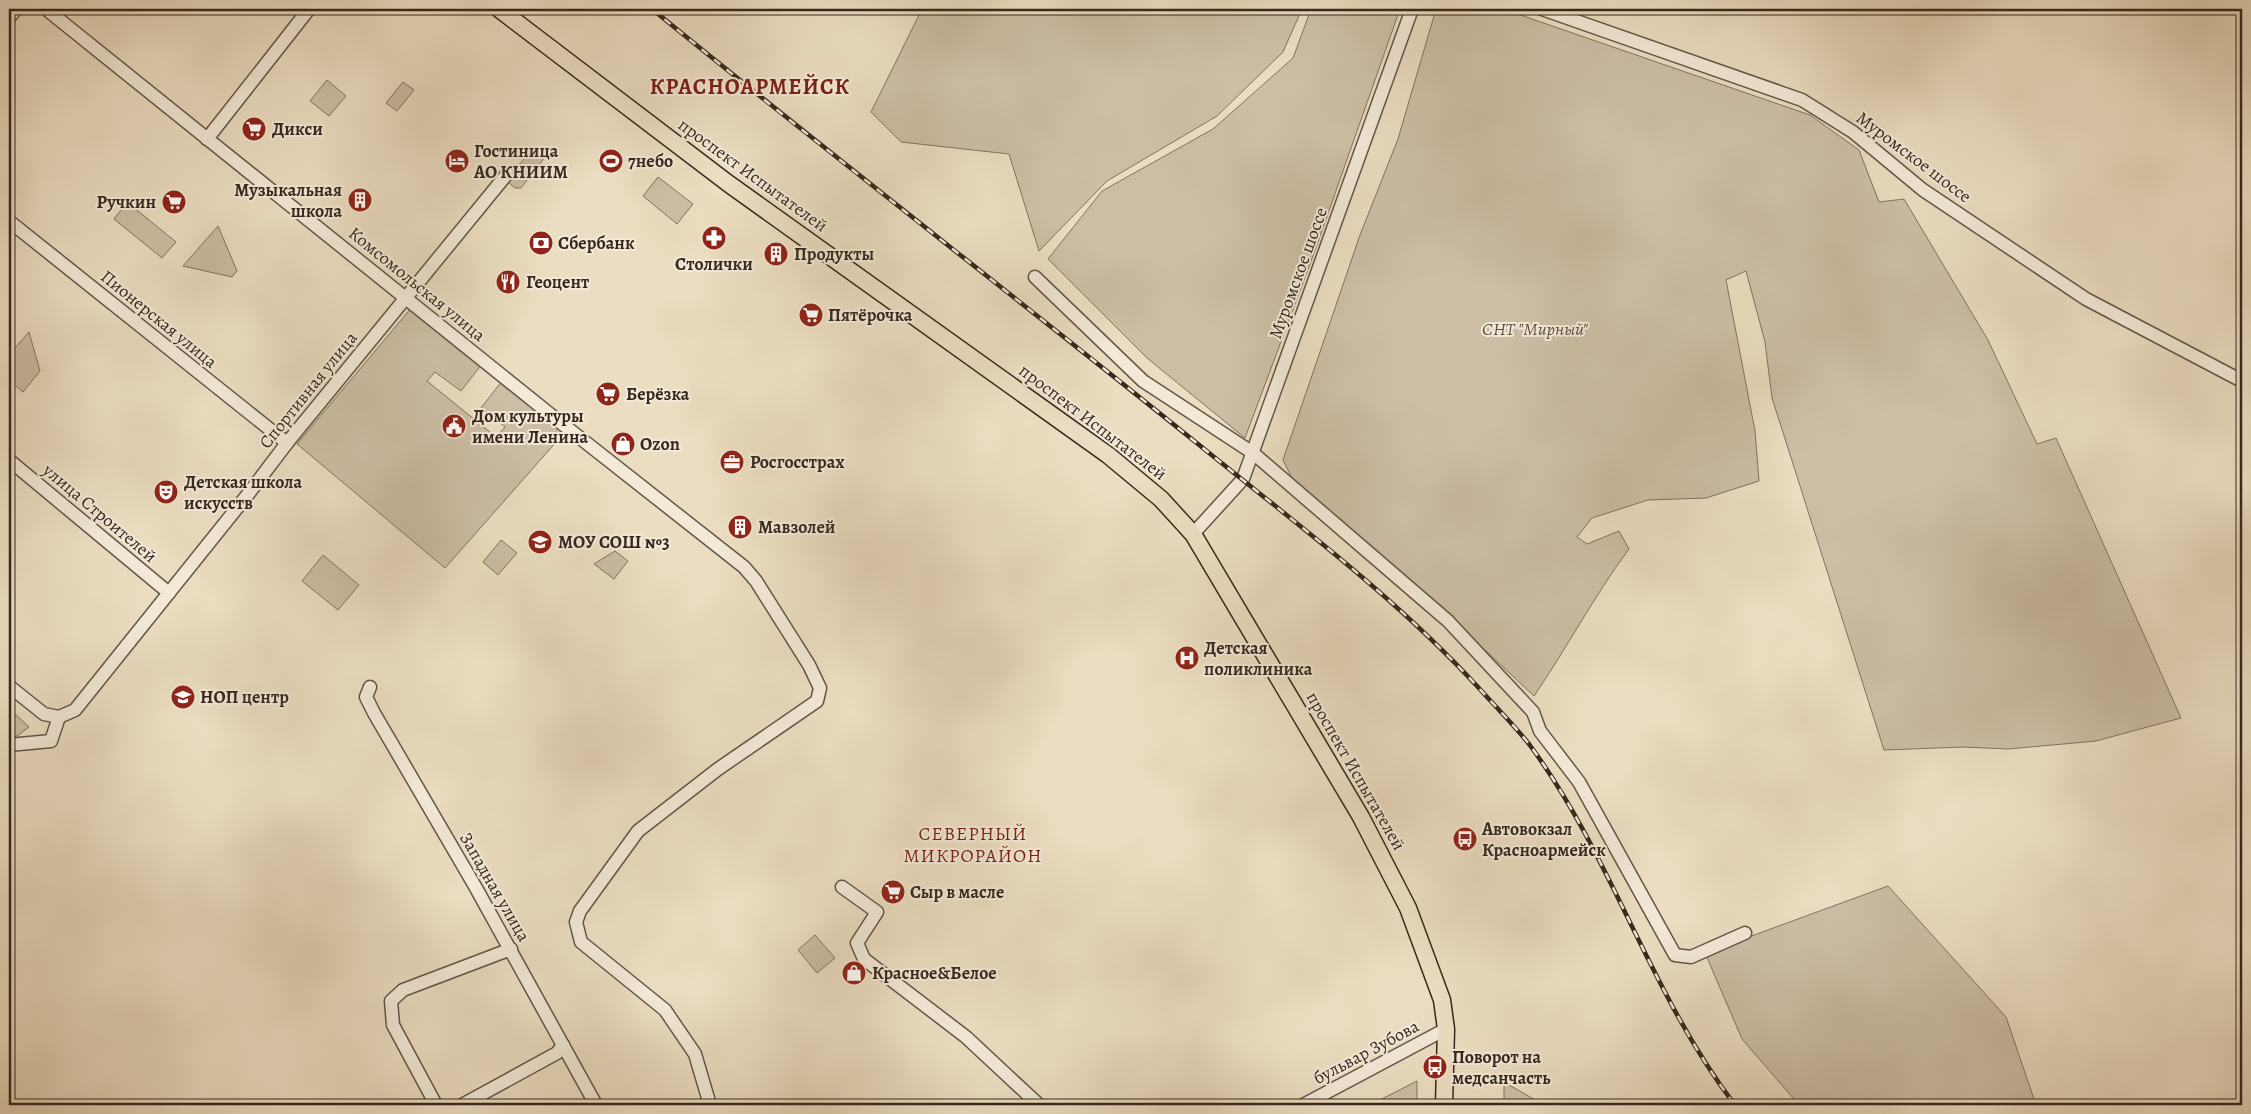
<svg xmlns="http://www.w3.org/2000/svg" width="2251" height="1114" font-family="Alegreya,serif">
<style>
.green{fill:#ccbea5;stroke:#817362}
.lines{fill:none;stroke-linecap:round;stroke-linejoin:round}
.minor-casing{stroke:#635547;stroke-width:15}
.major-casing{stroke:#36281e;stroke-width:19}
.minor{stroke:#f2e9d7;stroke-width:12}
.major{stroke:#ebddc1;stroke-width:16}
.rail-casing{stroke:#36281e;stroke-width:4.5}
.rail{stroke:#f2e9d7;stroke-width:2.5;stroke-dasharray:8;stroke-linecap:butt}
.labels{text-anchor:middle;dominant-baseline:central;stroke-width:4;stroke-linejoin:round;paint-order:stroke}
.poi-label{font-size:18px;font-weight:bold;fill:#36281e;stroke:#f2e9d7;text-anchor:start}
.street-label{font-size:18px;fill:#36281e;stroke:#f2e9d7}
.park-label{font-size:18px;font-style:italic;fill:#5c4e40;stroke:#f2e9d7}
.neighbourhood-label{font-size:19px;letter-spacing:1px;fill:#7a1f14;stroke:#f2e9d7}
.district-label{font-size:22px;font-weight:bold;letter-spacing:1px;fill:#7a1f14;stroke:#f2e9d7}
</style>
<rect width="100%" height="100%" fill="#ebddc1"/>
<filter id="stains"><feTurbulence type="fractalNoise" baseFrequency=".004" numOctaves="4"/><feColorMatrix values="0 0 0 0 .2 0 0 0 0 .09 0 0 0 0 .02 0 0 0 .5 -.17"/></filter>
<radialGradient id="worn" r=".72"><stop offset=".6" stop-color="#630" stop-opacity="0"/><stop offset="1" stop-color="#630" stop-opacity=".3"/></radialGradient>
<g class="green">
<path d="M922 9H1302L1283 52 1217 116 1107 181 1039 251 1009 154 901 142 871 112Z"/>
<path d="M1311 9H1400L1313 256 1245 438 1147 358 1048 259 1102 191 1213 129 1293 58Z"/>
<path d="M1436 9H1503L1810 115 1859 150 1879 202 1904 199 1988 340 2037 444 2056 438 2181 718 2096 741 2008 749 1963 747 1884 750 1772 398 1765 342 1746 271 1726 280 1755 431 1759 481 1706 498 1648 500 1592 518 1577 537 1587 544 1619 531 1629 549C1594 596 1567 648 1534 696L1471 637 1292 478 1283 460 1360 235 1398 139Z"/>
<path d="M327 80 346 96 329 116 310 101Z"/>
<path d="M403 82 414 90 397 111 386 103Z"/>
<path d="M534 147 544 153 545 157 521 188H515L509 183 508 178Z"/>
<path d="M658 177 693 204 677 224 643 196Z"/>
<path d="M127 202 176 242 162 258 114 219Z"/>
<path d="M218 226 237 271 232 277 183 266Z"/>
<path d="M412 307 482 364 461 391 435 372 427 381 496 437 505 427 481 408 502 381 565 432 445 568 297 444Z"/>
<path d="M29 332 40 371 23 392 9 380V355Z"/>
<path d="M501 540 517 553 498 575 483 562Z"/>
<path d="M615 551 628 561 614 579 594 564Z"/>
<path d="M323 555 359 585 338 610 302 581Z"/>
<path d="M9 708 29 727 17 736 9 738Z"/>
<path d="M1888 886 2006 1017 2036 1105H1799L1742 1039 1705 953Z"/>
<path d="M815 935 835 958 817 973 798 950Z"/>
<path d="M1417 1081V1105H1370Z"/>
<path d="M1504 1082 1544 1105H1504Z"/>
</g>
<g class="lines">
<defs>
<g id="minor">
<path d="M46 9 556 419 744 567 756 581 809 665 820 688 817 701 718 769 638 831 580 911 576 922 581 942 665 1010 695 1054 710 1105"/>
<path d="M1542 9 1802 100 1853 132 1923 190 2086 299 2242 381"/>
<path d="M9 18 16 9"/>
<path d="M207 139 309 9"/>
<path d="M9 221 287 443"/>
<path d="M1035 277 1143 381 1253 453 1448 621 1533 712 1540 731 1579 782 1675 955 1691 957 1745 933"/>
<path d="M9 460 169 593"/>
<path d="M1193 534 1243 479 1412 9"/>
<path d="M9 686 44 714 59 717 51 741 9 745"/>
<path d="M370 687 366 697 374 713 476 888 596 1105"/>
<path d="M59 717 75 710 249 493 287 443 507 174"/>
<path d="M842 887 877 912 857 943 864 959 966 1037 1039 1105"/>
<path d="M436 1105 393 1025 391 1001 403 990 511 949"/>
<path d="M462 1105 557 1053 563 1045"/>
<path d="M1303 1105 1446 1029"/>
</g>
<path id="major" d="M499 9 729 184 1108 455 1161 499 1193 534 1361 817 1408 908 1442 1000 1446 1029 1444 1105"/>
</defs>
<use href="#minor" class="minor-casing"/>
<use href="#major" class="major-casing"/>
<use href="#minor" class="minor"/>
<use href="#major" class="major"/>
<defs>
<path id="rail" d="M652 9C832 156 1017 298 1198 444 1294 522 1393 595 1477 686 1494 705 1513 724 1529 744 1612 856 1650 994 1735 1105"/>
</defs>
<use href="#rail" class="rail-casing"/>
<use href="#rail" class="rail"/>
</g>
<defs>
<symbol id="supermarket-disc" viewBox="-11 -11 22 22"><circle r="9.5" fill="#8f2418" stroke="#f2e9d7"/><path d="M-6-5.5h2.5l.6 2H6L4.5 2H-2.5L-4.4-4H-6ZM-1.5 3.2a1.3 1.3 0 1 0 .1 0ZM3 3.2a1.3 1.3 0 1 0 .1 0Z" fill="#fff"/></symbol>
<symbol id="hotel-disc" viewBox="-11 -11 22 22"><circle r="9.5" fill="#8f2418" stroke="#f2e9d7"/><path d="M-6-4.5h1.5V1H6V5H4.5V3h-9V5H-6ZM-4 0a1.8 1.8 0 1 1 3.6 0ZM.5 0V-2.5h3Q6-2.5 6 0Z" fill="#fff"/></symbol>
<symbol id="stadium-disc" viewBox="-11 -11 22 22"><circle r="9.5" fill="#8f2418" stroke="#f2e9d7"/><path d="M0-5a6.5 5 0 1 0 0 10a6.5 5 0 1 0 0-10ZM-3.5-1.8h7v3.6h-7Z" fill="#fff"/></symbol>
<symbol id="building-disc" viewBox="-11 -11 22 22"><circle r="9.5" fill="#8f2418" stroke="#f2e9d7"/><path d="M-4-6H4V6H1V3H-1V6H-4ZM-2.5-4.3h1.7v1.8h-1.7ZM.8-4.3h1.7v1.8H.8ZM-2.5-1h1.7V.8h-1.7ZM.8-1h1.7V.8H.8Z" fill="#fff"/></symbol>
<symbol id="pharmacy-disc" viewBox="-11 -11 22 22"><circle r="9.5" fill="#8f2418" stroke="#f2e9d7"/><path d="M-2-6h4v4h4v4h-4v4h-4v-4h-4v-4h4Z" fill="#fff"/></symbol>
<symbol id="bank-disc" viewBox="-11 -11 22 22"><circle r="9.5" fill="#8f2418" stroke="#f2e9d7"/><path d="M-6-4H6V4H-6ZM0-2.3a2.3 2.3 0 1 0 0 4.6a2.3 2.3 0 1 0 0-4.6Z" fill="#fff"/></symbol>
<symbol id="restaurant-disc" viewBox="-11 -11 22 22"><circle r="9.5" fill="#8f2418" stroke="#f2e9d7"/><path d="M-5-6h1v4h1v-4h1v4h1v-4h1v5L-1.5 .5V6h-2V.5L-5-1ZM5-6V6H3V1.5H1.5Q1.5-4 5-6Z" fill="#fff"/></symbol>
<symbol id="civic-disc" viewBox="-11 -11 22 22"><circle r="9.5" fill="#8f2418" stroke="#f2e9d7"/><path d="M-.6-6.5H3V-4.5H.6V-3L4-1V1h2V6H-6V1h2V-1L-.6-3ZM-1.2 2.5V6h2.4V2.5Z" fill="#fff"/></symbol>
<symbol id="shop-disc" viewBox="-11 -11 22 22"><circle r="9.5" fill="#8f2418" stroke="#f2e9d7"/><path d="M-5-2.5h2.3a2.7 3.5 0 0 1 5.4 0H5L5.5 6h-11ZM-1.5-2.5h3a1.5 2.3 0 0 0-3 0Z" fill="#fff"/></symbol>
<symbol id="office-disc" viewBox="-11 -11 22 22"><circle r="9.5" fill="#8f2418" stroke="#f2e9d7"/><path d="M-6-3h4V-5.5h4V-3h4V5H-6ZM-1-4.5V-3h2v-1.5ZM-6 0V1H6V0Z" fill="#fff"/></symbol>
<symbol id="theatre-disc" viewBox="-11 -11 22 22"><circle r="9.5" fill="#8f2418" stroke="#f2e9d7"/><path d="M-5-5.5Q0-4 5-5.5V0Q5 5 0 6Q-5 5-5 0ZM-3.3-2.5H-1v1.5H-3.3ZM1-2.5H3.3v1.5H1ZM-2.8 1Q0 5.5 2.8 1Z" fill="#fff"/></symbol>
<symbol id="school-disc" viewBox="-11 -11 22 22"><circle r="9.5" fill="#8f2418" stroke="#f2e9d7"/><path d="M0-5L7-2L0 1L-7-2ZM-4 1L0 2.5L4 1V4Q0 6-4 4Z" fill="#fff"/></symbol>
<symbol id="hospital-disc" viewBox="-11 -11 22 22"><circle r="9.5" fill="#8f2418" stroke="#f2e9d7"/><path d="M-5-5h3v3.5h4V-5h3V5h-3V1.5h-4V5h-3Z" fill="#fff"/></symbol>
<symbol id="bus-disc" viewBox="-11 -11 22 22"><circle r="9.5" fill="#8f2418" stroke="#f2e9d7"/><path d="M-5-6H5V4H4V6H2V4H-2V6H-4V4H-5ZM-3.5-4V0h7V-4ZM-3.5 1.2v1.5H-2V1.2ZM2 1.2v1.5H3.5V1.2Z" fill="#fff"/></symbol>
</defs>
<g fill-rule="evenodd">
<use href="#supermarket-disc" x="240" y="115" width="28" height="28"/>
<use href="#hotel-disc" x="443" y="147" width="28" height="28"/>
<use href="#stadium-disc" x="597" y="147" width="28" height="28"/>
<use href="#building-disc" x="346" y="186" width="28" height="28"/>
<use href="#supermarket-disc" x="160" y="188" width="28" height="28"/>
<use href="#pharmacy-disc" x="700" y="224" width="28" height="28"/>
<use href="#bank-disc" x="527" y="229" width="28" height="28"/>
<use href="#building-disc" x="762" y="240" width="28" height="28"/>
<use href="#restaurant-disc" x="494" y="268" width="28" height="28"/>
<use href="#supermarket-disc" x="797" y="301" width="28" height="28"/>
<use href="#supermarket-disc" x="594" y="380" width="28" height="28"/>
<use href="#civic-disc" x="440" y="412" width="28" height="28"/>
<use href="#shop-disc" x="609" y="430" width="28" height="28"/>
<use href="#office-disc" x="718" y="448" width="28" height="28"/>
<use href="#theatre-disc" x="152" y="478" width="28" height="28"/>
<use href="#building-disc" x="726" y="513" width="28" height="28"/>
<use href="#school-disc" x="526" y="528" width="28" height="28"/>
<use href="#hospital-disc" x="1173" y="644" width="28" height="28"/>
<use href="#school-disc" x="169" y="683" width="28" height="28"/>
<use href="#bus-disc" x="1451" y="825" width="28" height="28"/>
<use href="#supermarket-disc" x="879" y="878" width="28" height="28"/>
<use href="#shop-disc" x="840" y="959" width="28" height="28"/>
<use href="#bus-disc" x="1421" y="1053" width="28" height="28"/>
</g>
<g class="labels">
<g class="poi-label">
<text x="272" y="129">Дикси</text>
<text x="474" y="151">Гостиница<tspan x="474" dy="21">АО КНИИМ</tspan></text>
<text x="628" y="161">7небо</text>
<text x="342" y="190" text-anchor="end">Музыкальная<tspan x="342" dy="21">школа</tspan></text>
<text x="156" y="202" text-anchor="end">Ручкин</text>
<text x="558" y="243">Сбербанк</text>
<text x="794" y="254">Продукты</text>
<text x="714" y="264" text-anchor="middle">Столички</text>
<text x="526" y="282">Геоцент</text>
<text x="828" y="315">Пятёрочка</text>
<text x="626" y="394">Берёзка</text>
<text x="472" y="416">Дом культуры<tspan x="472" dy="21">имени Ленина</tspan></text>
<text x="640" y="444">Ozon</text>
<text x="750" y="462">Росгосстрах</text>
<text x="184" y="482">Детская школа<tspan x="184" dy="21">искусств</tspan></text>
<text x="758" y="527">Мавзолей</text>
<text x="558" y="542">МОУ СОШ №3</text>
<text x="1204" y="648">Детская<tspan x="1204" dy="21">поликлиника</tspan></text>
<text x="200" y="697">НОП центр</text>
<text x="1482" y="829">Автовокзал<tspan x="1482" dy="21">Красноармейск</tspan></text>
<text x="910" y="892">Сыр в масле</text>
<text x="872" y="973">Красное&amp;Белое</text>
<text x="1452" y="1057">Поворот на<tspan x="1452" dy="21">медсанчасть</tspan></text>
</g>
<g class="street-label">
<text transform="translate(1914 157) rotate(37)">Муромское шоссе</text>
<text transform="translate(753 175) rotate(36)">проспект Испытателей</text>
<text transform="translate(1298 273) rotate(-70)">Муромское шоссе</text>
<text transform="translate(417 284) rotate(39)">Комсомольская улица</text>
<text transform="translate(159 319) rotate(39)">Пионерская улица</text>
<text transform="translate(308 390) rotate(-51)">Спортивная улица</text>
<text transform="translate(1093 422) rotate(37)">проспект Испытателей</text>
<text transform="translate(100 513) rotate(40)">улица Строителей</text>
<text transform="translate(1356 771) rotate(60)">проспект Испытателей</text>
<text transform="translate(495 887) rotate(60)">Западная улица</text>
<text transform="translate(1366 1052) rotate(-28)">бульвар Зубова</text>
</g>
<g class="park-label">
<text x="1535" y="329">СНТ "Мирный"</text>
</g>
<g class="neighbourhood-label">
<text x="973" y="834">СЕВЕРНЫЙ<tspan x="973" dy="22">МИКРОРАЙОН</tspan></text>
</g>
<g class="district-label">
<text x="750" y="87">КРАСНОАРМЕЙСК</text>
</g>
</g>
<rect width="2251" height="1114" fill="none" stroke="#ebddc1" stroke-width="30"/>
<rect x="10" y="10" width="2231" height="1094" fill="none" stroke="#36281e" stroke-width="2.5"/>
<rect x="15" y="15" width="2221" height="1084" fill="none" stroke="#36281e"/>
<rect width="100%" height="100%" filter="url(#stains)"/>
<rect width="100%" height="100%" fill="url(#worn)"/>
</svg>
